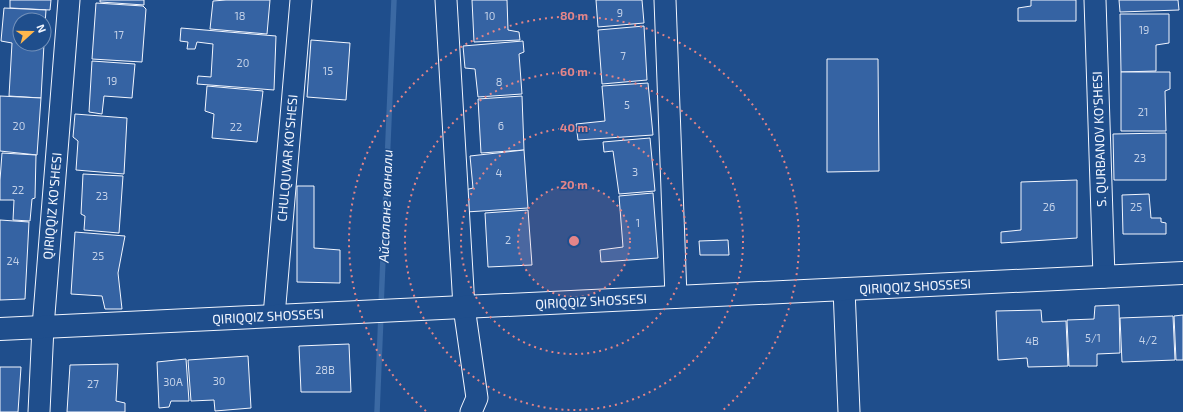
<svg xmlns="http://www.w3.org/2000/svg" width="1183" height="412" font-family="'Exo 2',sans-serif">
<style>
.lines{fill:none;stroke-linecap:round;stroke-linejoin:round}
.stream{stroke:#3b69a3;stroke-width:5.5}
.building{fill:#3563a3;stroke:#f2f6ff}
.minor-casing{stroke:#f2f6ff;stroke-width:23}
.major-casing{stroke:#f2f6ff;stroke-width:24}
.minor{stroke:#1f4e8c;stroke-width:21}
.major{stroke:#1f4e8c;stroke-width:22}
.ring{fill:none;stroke:#e38589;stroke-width:2;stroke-dasharray:2 4}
.labels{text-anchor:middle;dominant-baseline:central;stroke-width:3;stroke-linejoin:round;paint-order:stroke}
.number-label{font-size:11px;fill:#c3d1e8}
.street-label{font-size:13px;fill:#f2f6ff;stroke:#1f4e8c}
.water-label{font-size:14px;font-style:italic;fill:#f2f6ff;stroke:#1f4e8c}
.centre{fill:#e38589;stroke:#1f4e8c;stroke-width:2}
.ring-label{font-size:12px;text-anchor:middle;font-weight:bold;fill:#e38589;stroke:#1f4e8c;stroke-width:3;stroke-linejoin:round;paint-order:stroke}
</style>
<rect width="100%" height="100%" fill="#1f4e8c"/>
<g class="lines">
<g class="stream">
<path d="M381 306 394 0"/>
<path d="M377 412 381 314"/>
</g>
</g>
<g class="building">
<path d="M10 0H51L50 10 10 8Z"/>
<path d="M100 0H144V5L100 2Z"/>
<path d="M226 0H270L267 34 210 29 213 1Z"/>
<path d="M472 0H507L508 30 519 32 520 40 474 42Z"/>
<path d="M596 0H642L644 23 598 27Z"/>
<path d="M1031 0H1076V21H1018V8L1031 6Z"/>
<path d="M1119 0H1178L1179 10 1120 12Z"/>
<path d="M96 3 143 6 146 9 142 62 92 59Z"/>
<path d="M4 8 46 10 44 38V20H20V44H44L41 98 9 96 12 43 1 41Z"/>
<path d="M1120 14H1169V43L1156 45V71L1121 72Z"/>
<path d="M644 26 647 80 602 84 598 30Z"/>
<path d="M181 28 276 36 274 90 197 84 198 76 211 77 213 44 197 42 195 49H187L188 42 180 41Z"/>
<path d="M311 40 350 43 346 100 307 97Z"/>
<path d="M523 41 524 52 519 54 522 94 478 97 475 69 465 68 463 46Z"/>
<path d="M827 59H878L879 171 827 172Z"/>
<path d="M92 61 135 64 132 98 104 96 102 114 89 112Z"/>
<path d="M1121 72H1170V89L1165 91 1166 131H1121Z"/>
<path d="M648 83 653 135 578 140 576 124 605 121 602 86Z"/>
<path d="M207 86 263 91 257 142 212 138 214 114 205 111Z"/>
<path d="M0 96 41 98 37 155 0 151Z"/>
<path d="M522 96 524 150 481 153 478 99Z"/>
<path d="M75 114 127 118 124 174 76 170 78 141 73 137Z"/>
<path d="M1166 133V180H1114L1113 134Z"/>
<path d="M650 138 655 191 619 194 613 151 604 152 603 142Z"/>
<path d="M524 150 528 208 466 212 465 190 473 188 470 156Z"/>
<path d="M2 153 36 155 35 198 32 199 30 221 13 220 14 200H0V180Z"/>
<path d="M83 174 123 176 119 233 84 230 85 216 81 214Z"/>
<path d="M1077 180V238L1001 243V232L1021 230V182Z"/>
<path d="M297 186H314V248L340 250V283L297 282Z"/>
<path d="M653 193 658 258 601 262 600 250 623 247 619 196Z"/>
<path d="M1149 194 1151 218H1161V222L1166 223V234H1123L1122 195Z"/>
<path d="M528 210 532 265 488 267 485 213Z"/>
<path d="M0 220 29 222 25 299 0 300Z"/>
<path d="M75 232 125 236 118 273 122 309H105L102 296 71 294Z"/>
<path d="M728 240 729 255H700L699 241Z"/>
<path d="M1119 305 1120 353 1097 354V366H1069L1067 320 1094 319 1095 306Z"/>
<path d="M1041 310 1042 322 1066 321 1068 366 1028 367 1027 358 998 360 996 311Z"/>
<path d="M1183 315V360H1176L1174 316Z"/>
<path d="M1173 316 1175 360 1122 362 1120 318Z"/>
<path d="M349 344 351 392H301L299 346Z"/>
<path d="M248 356 251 408 215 411 214 400 191 401 188 360Z"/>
<path d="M186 359 189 401H171L169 407 159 408 157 362Z"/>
<path d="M118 364 116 401 125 403V412H67L70 365Z"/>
<path d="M0 367H21L18 412H0Z"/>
</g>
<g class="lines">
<defs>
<g id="minor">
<path d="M446 0 464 307 477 398 471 412"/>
<path d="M665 0 676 297"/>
<path d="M1095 0 1104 277"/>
<path d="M844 289 849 412"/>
<path d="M274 316 301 0"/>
<path d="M39 412 43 327 69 0"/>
</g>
<path id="major" d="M0 329 1183 273"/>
</defs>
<use href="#minor" class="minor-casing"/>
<use href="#major" class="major-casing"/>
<use href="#minor" class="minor"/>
<use href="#major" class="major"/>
</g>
<circle cx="574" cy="241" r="56" fill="#e38589" fill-opacity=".12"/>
<g class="ring">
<circle cx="574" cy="241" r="56"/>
<circle cx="574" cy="241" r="113"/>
<circle cx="574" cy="241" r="169"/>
<path d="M426 411A225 225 0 1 1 722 411"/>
</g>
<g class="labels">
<g class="number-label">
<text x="620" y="12">9</text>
<text x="240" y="15">18</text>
<text x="490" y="15">10</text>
<text x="1144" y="29">19</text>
<text x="119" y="34">17</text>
<text x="623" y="55">7</text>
<text x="243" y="62">20</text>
<text x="328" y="70">15</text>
<text x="112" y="80">19</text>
<text x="499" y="81">8</text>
<text x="627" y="104">5</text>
<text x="1143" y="111">21</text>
<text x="19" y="125">20</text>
<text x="501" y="125">6</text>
<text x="236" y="126">22</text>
<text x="1140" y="157">23</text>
<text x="635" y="171">3</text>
<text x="499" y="172">4</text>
<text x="18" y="189">22</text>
<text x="102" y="195">23</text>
<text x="1049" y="206">26</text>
<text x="1136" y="206">25</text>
<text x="638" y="222">1</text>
<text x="508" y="239">2</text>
<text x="98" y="255">25</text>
<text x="13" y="260">24</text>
<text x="1093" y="337">5/1</text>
<text x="1148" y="339">4/2</text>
<text x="1032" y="340">4B</text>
<text x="325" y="369">28B</text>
<text x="219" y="380">30</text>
<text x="173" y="381">30A</text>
<text x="93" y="383">27</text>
</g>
<g class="street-label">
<text transform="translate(1099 139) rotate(-92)">S. QURBANOV KO'SHESI</text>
<text transform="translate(287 158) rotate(-85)">CHULQUVAR KO'SHESI</text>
<text transform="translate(52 206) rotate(-85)">QIRIQQIZ KO'SHESI</text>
<text transform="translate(915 286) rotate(-3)">QIRIQQIZ SHOSSESI</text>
<text transform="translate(591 301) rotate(-3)">QIRIQQIZ SHOSSESI</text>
<text transform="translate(268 316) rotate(-3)">QIRIQQIZ SHOSSESI</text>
</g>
<g class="water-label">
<text transform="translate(385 206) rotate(-88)">Айсаланг канали</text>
</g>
</g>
<circle cx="574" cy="241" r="6" class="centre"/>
<g class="ring-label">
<text x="574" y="20">80 m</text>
<text x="574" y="76">60 m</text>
<text x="574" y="132">40 m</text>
<text x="574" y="189">20 m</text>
</g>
<g transform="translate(32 32) rotate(69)"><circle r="19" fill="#1f4e8c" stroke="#7391ba"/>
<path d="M0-3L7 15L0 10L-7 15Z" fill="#ffb74d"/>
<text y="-6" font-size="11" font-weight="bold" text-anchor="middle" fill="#f2f6ff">N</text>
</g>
</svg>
